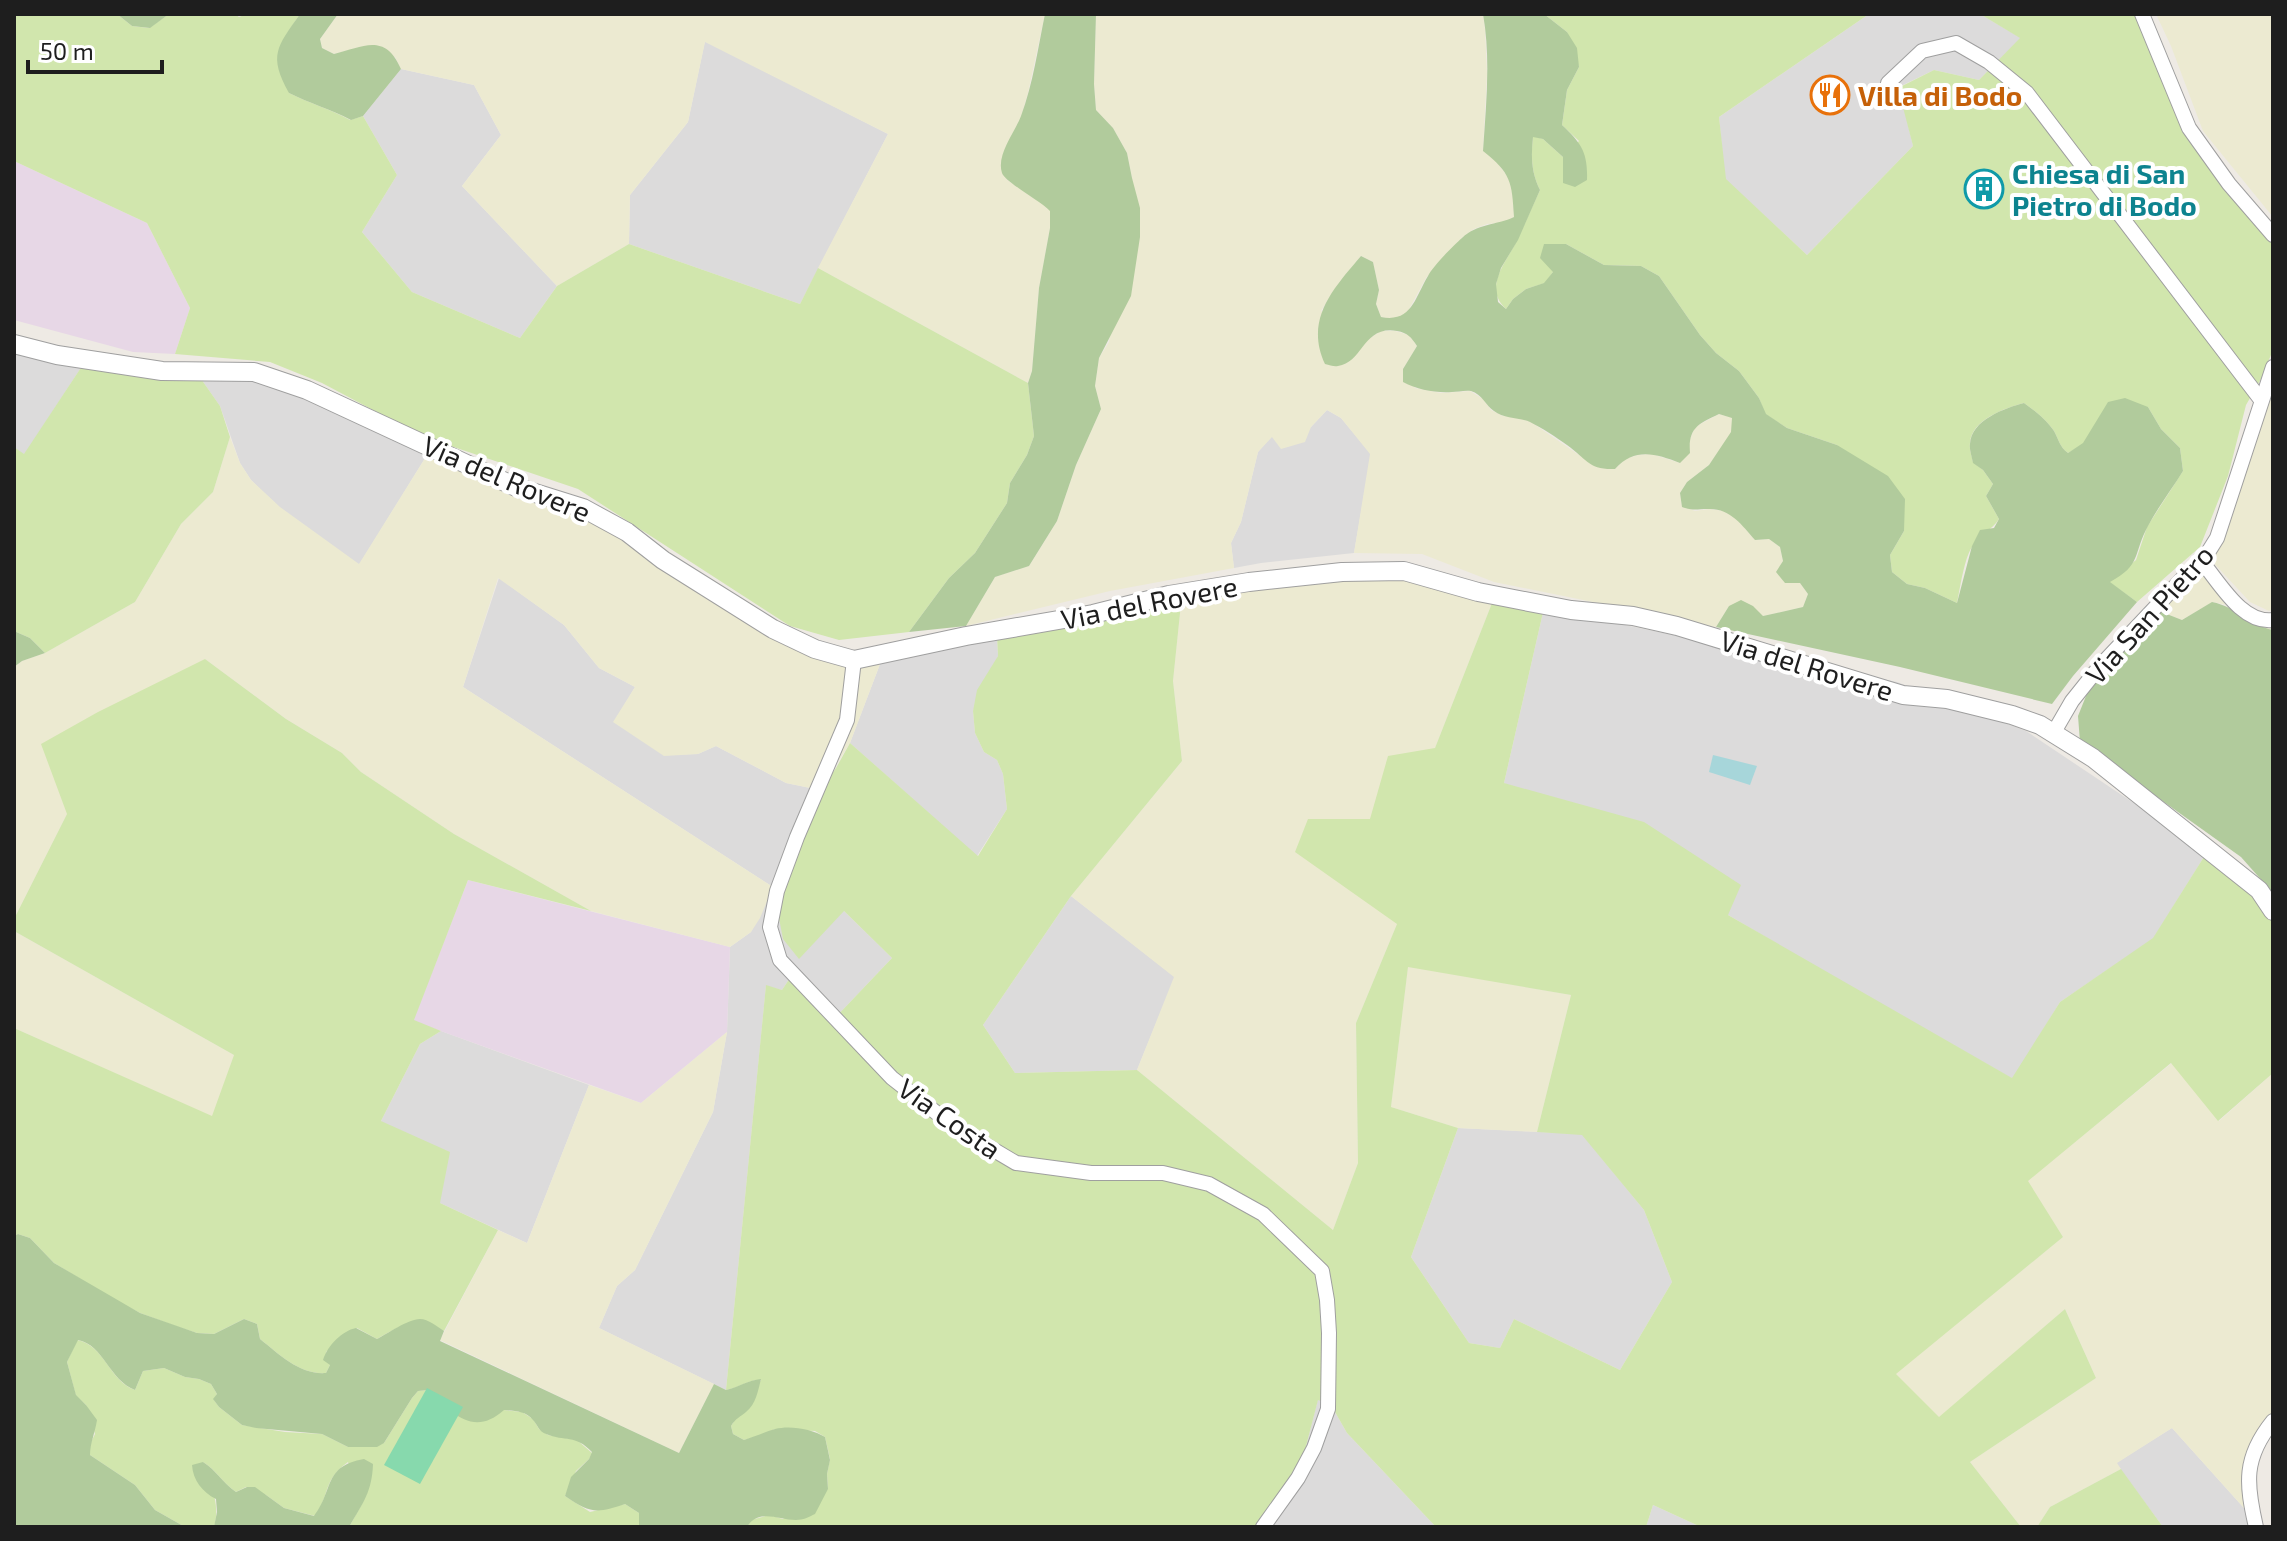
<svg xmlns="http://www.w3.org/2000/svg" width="2287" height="1541" font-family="'Exo 2',sans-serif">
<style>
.residential{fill:#dcdbdb}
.industrial{fill:#e7d7e6}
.farmland{fill:#ecead1}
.grass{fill:#d1e6ad;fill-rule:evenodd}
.forest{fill:#b1cb9c}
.pitch{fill:#87d9ad}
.water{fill:#a7d6da}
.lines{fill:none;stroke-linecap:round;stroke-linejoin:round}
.minor-casing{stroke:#9f9f9f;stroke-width:16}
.tertiary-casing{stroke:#9f9f9f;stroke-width:20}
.minor{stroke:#fff;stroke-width:14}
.tertiary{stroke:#fff;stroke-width:18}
.labels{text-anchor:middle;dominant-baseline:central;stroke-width:8;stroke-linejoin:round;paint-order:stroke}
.food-label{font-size:28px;font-weight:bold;fill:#c56008;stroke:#fff;text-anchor:start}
.culture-label{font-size:28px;font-weight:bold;fill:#0d838f;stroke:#fff;text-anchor:start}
.street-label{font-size:28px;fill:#1e1e1e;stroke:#fff}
</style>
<rect width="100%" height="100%" fill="#eeeae4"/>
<g class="residential">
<path d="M1869 14H1980L2021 38 1979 80 1934 70 1899 87 1913 146 1807 255 1725 179 1719 117Z"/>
<path d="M705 41 888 134 800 304 629 244 630 195 688 122Z"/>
<path d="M401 69 474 85 501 135 462 186 557 286 520 338 412 292 362 232 397 175 363 116Z"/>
<path d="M14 337 88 357 24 455 14 447Z"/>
<path d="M199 376 266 378 427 455 359 565 279 507 251 480 240 463 220 406Z"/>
<path d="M1327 410 1341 418 1371 454 1354 553 1261 563 1234 568 1231 543 1241 522 1258 452 1272 436 1311 427Z"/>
<path d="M499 578 564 625 599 668 635 687 614 722 664 755 698 754 716 746 786 783 820 790 844 911 892 958 834 1019 790 978 782 990 766 986 726 1390 599 1328 617 1286 635 1270 713 1112 727 1032 730 947 751 932 773 887 463 687Z"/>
<path d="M1544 608 1897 682 2026 731 2207 852 2153 939 2060 1002 2013 1079 1818 968 1504 783Z"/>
<path d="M997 636 998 656 973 711 975 733 984 752 997 760 1003 774 1007 809 977 856 850 743 885 651Z"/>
<path d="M1071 896 1175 977 1137 1070 1015 1073 983 1025Z"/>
<path d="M441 1031 589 1085 527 1243 440 1203 381 1121 420 1044Z"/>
<path d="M1458 1128 1582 1134 1644 1210 1672 1282 1620 1370 1514 1319 1500 1348 1469 1343 1411 1257Z"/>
<path d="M1318 1399 1331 1405 1347 1433 1436 1527H1258L1304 1454Z"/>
<path d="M2172 1428 2252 1517V1527H2163L2116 1463Z"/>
<path d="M1653 1505 1701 1527H1646Z"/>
</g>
<g class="industrial">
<path d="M14 161 147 223 190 308 175 354 133 352 14 320Z"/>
<path d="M468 880 730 947 727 1032 641 1103 413 1021Z"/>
</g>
<g class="farmland">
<path d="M338 14H1045L1028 93 1021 117 1004 151 1007 180 1040 200 1050 210V228L1039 288 1032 371 1028 383 818 268 888 134 705 42 688 122 630 195 629 244 557 286 462 186 501 135 474 85 401 69 395 57 349 50 334 54 322 48 320 39Z"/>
<path d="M1096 14H1483L1485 29 1487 74 1483 150 1497 162 1507 176 1513 189 1514 217 1502 223 1487 224 1474 229 1463 237 1426 278 1407 313 1394 320 1381 317 1376 304 1379 290 1373 262 1361 256 1336 287 1321 311 1370 338 1381 331H1395L1409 335 1417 346 1403 369 1415 388 1441 393 1470 391 1483 399 1491 410 1503 416 1517 417 1531 422 1579 455 1615 469 1625 459 1638 455 1652 454 1680 463 1695 427 1719 414 1733 418 1732 432 1709 465 1687 482 1680 493 1682 506 1695 511 1709 509 1724 511 1736 518 1755 540 1769 539 1780 547 1783 561 1777 573 1800 583 1808 594 1803 607 1763 616 1729 606 1716 627 1494 582 1422 554 1354 553 1370 454 1341 418 1327 410 1311 427 1305 442 1281 449 1272 437 1258 452 1241 522 1231 543 1234 568 1110 591 966 626 995 577 1029 566 1041 547 1057 521 1076 465 1101 409 1095 386 1099 358 1109 342 1132 178 1127 153 1113 128 1096 110 1094 84Z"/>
<path d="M2156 14H2273V217L2203 131 2171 46Z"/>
<path d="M2273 390V609L2269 611 2250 602 2210 559 2243 481 2261 411Z"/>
<path d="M230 437 240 463 251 480 280 507 359 564 427 455 571 504 838 656 885 651 850 743 820 790 786 783 716 746 698 754 664 756 613 722 635 687 599 668 564 625 498 578 463 687 773 887 760 918 751 932 730 947 591 911 454 834 361 772 342 753 286 719 205 659 67 814 14 919V667L22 661 45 653 135 602 181 524 213 492Z"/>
<path d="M1363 568 1494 598 1435 748 1370 820 1308 819 1397 924 1356 1023 1358 1163 1333 1230 1137 1070 1174 977 1071 896 1182 761 1173 681 1182 594Z"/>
<path d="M2204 572 2243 610 2273 620V630L2258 627 2227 605 2213 602 2182 620 2154 609Z"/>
<path d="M14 931 234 1055 213 1117 14 1028Z"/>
<path d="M1408 966 1571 995 1537 1132 1458 1128 1391 1107Z"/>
<path d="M727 1032 713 1112 635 1270 617 1286 599 1328 714 1384 679 1453 440 1340 498 1230 527 1243 589 1085 641 1103Z"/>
<path d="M2172 1063 2219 1121 2273 1073V1423L2246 1480 2252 1517 2172 1428 2117 1463 2121 1469 2050 1507 2037 1527H2021L1970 1462 2096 1378 2065 1309 1939 1418 1895 1374 2063 1237 2027 1181Z"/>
</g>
<g class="grass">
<path d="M14 14H117L132 26 149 28 169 14H235L239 17 247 14H300L286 35 289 93C309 103 330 109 350 120L363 116 397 175 362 232 412 292 520 338 557 286 629 244 800 304 818 268 1028 383 1034 436 1027 455 1010 483 1007 503 975 553 949 578 909 632 839 640 790 626 578 489 424 437 322 383 270 362 175 354 190 308 147 223 14 161Z"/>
<path d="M1544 14H1869L1719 117 1726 179 1807 255 1913 146 1898 88 1934 70 1979 80 2020 38 1980 14H2139L2189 139 2273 242V350L2261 379 2246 405 2228 476 2200 547 2137 602 2109 582 2136 560 2147 527 2183 471 2180 448 2161 429 2148 407 2068 453C2059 446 2059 440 2054 431 2046 419 2035 411 2024 403 2005 408 1971 420 1970 443 1969 449 1972 457 1973 462L1983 470 1993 484 1986 496 1999 519C1992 530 1978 536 1972 547 1964 559 1960 589 1957 603L1925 588 1907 584 1892 572 1890 555 1904 531 1837 445 1787 428 1765 414 1759 398 1739 371 1716 353 1700 335 1659 276 1641 266 1604 265 1566 244 1553 272 1545 283 1526 289 1513 299 1506 309C1481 286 1509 260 1519 236 1526 221 1533 205 1540 190 1531 172 1531 156 1533 136L1543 139 1563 157 1579 141 1562 125 1567 90 1579 67 1567 32Z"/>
<path d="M88 357 199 376 220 406 230 437 213 492 181 524 135 602 45 653 30 638 14 631V447L24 454Z"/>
<path d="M1182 594 1173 681 1182 761 1071 896 983 1025 1015 1073 1137 1070 1333 1230 1358 1163 1356 1023 1397 924 1295 852 1308 819H1370L1388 756 1435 748 1494 598 1544 608 1504 783 1644 822 1741 885 1728 915 2012 1078 2060 1002 2153 938 2207 852 2230 869 2273 920V1073L2218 1121 2171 1063 2028 1181 2063 1237 1896 1374 1939 1417 2065 1309 2096 1378 1970 1462 2021 1527H1701L1653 1505 1646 1527H1436L1347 1433 1331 1405 1318 1400 1304 1454 1281 1498 1258 1527H747L751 1520 769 1515 783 1519 828 1489 827 1474 830 1459 825 1437 815 1431 775 1429 762 1435 744 1440 733 1434 731 1426 761 1380C749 1379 739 1388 726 1390L766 985 782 990 790 978 834 1019 892 958 844 911 799 959 783 939 773 887 810 805 836 768 850 743 978 856 1007 809 1003 774 997 760 984 752 975 733 973 711 977 690 998 656 997 636ZM1408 967 1571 995 1537 1132 1582 1135 1644 1210 1672 1282 1620 1370 1514 1319 1500 1348 1469 1343 1411 1257 1458 1128 1391 1107Z"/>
<path d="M205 659 286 719 342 753 361 772 454 834 591 911 468 880 414 1020 441 1031 420 1044 381 1121 450 1152 440 1203 498 1230 444 1331C418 1315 401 1325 377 1339L357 1328 326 1352 330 1365 326 1373C300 1375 280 1355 260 1339L257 1324 244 1319 214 1334 197 1333 178 1327 140 1313 117 1301 54 1263 30 1238 18 1234 14 1236V1028L212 1116 234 1055 14 931V919L67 814 41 744 98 712Z"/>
<path d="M77 1340C105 1345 109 1381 135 1390L143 1371 164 1368 185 1377 199 1379 211 1384 217 1394 214 1400 219 1407 242 1425 285 1432 322 1434 348 1447 384 1443 412 1398 418 1391 428 1390 504 1410 522 1412 533 1419 539 1429 548 1435 577 1440 592 1453 589 1459 576 1471 565 1496 590 1512 625 1504 639 1513V1527H349L363 1502 348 1462C322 1481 331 1493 315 1516L284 1508 266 1495 246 1487 236 1492C223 1483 216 1470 203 1462 210 1483 221 1504 214 1527H185L155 1510 135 1485 90 1455V1444L95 1434 86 1405 76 1396 67 1362Z"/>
<path d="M2121 1469 2163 1527H2037L2050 1507Z"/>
</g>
<g class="forest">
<path d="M117 14H169L150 28 132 26Z"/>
<path d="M300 14H338L320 39 322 48 334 54C363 47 385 32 401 69L363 116 351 120C330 109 309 103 289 93 268 55 277 47 300 14Z"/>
<path d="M1045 14H1096L1094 84 1096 110 1113 128 1127 153 1132 178 1140 208V237L1131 296 1099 358 1095 386 1101 409 1076 465 1057 521 1029 566 995 577 966 626 909 632 949 578 975 553 1007 503 1010 483 1027 455 1034 436 1028 383 1032 371 1039 288 1050 228V211C1039 200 1005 182 1002 173 996 155 1015 132 1021 116 1033 84 1038 48 1045 14Z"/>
<path d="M1483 14H1544L1567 32 1577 48 1579 67 1567 90 1562 125C1581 143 1588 152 1587 180L1575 187 1563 183V157L1543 139 1533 137C1531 156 1531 172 1540 190L1518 240 1501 268 1496 284 1498 302 1506 309 1513 299 1526 289 1544 283 1553 272 1540 258 1544 244H1566L1604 265 1641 266 1659 276 1700 335 1716 353 1739 371 1759 398 1766 414 1787 428 1837 445 1888 476 1905 499 1904 531 1890 555 1892 572 1907 584 1925 588 1957 603 1972 546 1980 530 1994 528 1999 519 1986 496 1993 484 1983 470 1973 463C1972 457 1969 449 1970 444 1971 420 2005 408 2024 403 2035 411 2046 419 2054 431 2059 440 2059 446 2068 453L2083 443 2108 402 2125 398 2148 407 2161 429 2180 448 2183 471C2172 489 2158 507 2148 526 2133 553 2142 565 2110 582L2137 602 2073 676 2052 704 1900 667 1716 627 1729 606 1741 600 1753 606 1763 616 1803 607 1808 594 1800 583H1785L1776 572 1783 561 1780 547 1769 539 1755 540C1742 525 1730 508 1708 509 1696 509 1694 511 1682 507L1680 493 1687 482 1709 465 1731 432 1732 418 1719 414C1698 424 1688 428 1690 453L1680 463C1656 454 1635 447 1615 469 1588 470 1587 459 1567 445 1556 437 1542 428 1530 422 1518 417 1504 419 1494 411 1486 406 1482 394 1471 391 1465 390 1457 392 1452 392 1435 393 1418 390 1403 382V369L1417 346C1411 337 1408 333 1397 331 1363 325 1363 363 1338 366 1334 367 1330 365 1325 364 1304 319 1334 288 1361 256L1373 262 1379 290 1376 304 1381 317C1412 323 1415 297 1428 276 1433 266 1453 246 1462 238 1476 224 1497 225 1514 217 1512 182 1511 173 1483 151 1486 106 1491 59 1483 14Z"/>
<path d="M2212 602C2237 607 2249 625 2273 630V893L2241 857 2080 742 2078 716 2088 691 2154 609 2182 620Z"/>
<path d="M14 631 30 638 45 653 22 661 14 667Z"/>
<path d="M18 1234 30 1238 54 1263 140 1313 197 1333 214 1334 244 1319 257 1324 260 1339C280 1355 300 1375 326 1373L330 1365 323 1360C328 1345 342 1331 356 1328L377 1339C387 1334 408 1319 420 1319 428 1319 438 1327 444 1331L440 1341 679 1453 714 1384 726 1390C739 1387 748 1380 761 1379 758 1391 756 1404 746 1412 740 1417 736 1418 731 1426L733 1434 744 1440C754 1437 765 1432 775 1429 790 1425 812 1429 825 1437L830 1460 827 1474 828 1489 815 1514C809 1517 803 1520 796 1520 778 1520 759 1508 747 1527H639V1513L625 1504C596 1514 590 1513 565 1496L571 1477 589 1459 592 1452C575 1434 565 1442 546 1434 538 1431 538 1425 533 1420 526 1411 514 1411 504 1410 473 1438 451 1412 428 1390L418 1391 412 1398 384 1443 377 1447H348L322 1434 256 1428 242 1425 219 1407 213 1399 217 1394 211 1384 199 1379 185 1377 164 1368 143 1371 135 1390C109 1380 104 1345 78 1340L67 1362 76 1395 86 1405 97 1420C95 1433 90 1443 90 1455L135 1485 155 1510 185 1527H14V1236Z"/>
<path d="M364 1459 373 1464C372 1492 363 1503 349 1527H214L217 1512 216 1499C202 1492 193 1480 192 1465L203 1462C216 1470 223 1483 236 1492L247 1487H255L284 1508 314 1516C334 1490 323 1466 364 1459Z"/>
</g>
<path class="pitch" d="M427 1388 463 1407 420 1484 384 1465Z"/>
<path class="water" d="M1713 755 1757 766 1750 785 1709 772Z"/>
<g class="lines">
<defs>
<g id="minor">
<path d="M2142 14 2189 128 2229 184 2273 235"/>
<path d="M1888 83 1922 51 1956 43 1989 62 2027 93 2261 400"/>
<path d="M2202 562C2220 583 2242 624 2273 620"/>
<path d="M854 660 847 720 797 837 777 891 770 927 780 960 892 1078 952 1125 1016 1163 1091 1173H1163L1209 1184 1263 1214 1322 1271 1327 1300 1329 1333 1328 1409 1314 1448 1298 1478 1263 1527"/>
<path d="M2054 732 2072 701 2100 666 2184 577 2202 562 2217 538 2273 367"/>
<path d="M2256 1527C2246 1484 2243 1458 2273 1421"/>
</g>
<path id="tertiary" d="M14 344 57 355 162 371 254 372 307 390 516 487 583 508 627 532 663 560 773 629 815 649 854 660 966 636 1093 614 1169 595 1249 582 1342 572 1404 571 1478 592 1519 600 1571 610 1633 616 1677 626 1903 695 1947 699 2012 715 2040 725 2093 758 2259 890 2273 911"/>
</defs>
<use href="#minor" class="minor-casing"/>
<use href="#tertiary" class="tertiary-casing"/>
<use href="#minor" class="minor"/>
<use href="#tertiary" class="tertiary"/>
</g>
<defs>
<symbol id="restaurant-ring" viewBox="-11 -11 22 22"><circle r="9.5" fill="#fff" stroke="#e8710a" stroke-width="1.5"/><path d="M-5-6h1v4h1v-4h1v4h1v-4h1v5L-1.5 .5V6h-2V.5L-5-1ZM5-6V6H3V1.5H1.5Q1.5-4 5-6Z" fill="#e8710a"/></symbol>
<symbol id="building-ring" viewBox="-11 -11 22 22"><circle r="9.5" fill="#fff" stroke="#0f9aa8" stroke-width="1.5"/><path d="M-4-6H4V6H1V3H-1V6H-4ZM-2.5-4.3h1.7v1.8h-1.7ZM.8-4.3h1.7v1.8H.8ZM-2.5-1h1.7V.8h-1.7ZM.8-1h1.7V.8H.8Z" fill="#0f9aa8"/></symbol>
</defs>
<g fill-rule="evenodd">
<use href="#restaurant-ring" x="1808" y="73" width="44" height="44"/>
<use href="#building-ring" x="1962" y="167" width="44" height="44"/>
</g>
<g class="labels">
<g class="food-label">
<text x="1858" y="95">Villa di Bodo</text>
</g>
<g class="culture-label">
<text x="2012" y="173">Chiesa di San<tspan x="2012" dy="32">Pietro di Bodo</tspan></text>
</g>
<g class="street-label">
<text transform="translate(507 478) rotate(23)">Via del Rovere</text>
<text transform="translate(1149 602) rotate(-11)">Via del Rovere</text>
<text transform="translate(2149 614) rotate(-48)">Via San Pietro</text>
<text transform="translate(1807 665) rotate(17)">Via del Rovere</text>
<text transform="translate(950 1118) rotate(35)">Via Costa</text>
</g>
</g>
<rect width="2287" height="1541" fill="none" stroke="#1e1e1e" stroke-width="32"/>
<path d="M28 60v12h134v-12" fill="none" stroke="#1e1e1e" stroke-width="4"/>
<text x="40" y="60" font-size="24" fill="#1e1e1e" stroke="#ffffff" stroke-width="6" paint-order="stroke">50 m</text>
</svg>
